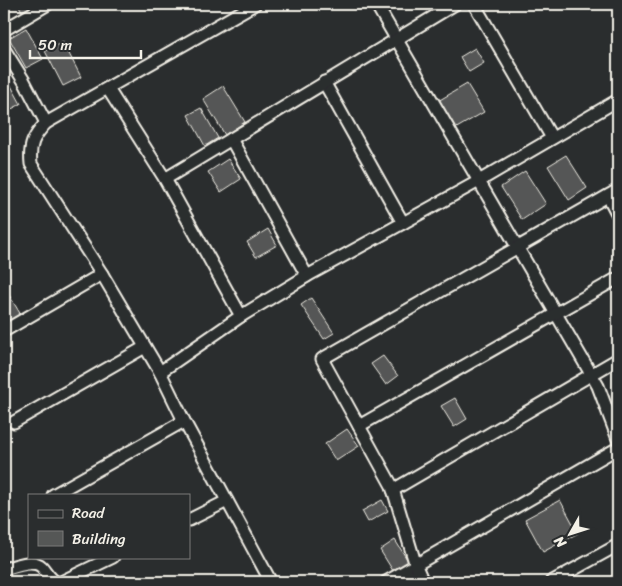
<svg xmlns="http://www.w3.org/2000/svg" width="622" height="586" font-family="Sriracha,sans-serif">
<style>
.building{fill:#555756;stroke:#f4f1e8}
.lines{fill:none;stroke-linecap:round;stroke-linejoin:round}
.street-casing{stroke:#f4f1e8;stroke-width:15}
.street{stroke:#2a2d2e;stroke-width:11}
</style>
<rect width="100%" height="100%" fill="#2a2d2e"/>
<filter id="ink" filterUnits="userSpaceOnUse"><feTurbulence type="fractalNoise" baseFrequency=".02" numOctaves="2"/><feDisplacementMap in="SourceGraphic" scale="10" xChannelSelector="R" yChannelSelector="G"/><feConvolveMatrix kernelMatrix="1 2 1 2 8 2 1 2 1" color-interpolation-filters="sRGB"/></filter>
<g filter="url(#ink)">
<g class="building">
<path d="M4 4H10L11 5 4 9Z"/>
<path d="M18 4H36L22 11Z"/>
<path d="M26 28 43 59 26 68 9 38Z"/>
<path d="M63 42 81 77 63 86 45 51Z"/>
<path d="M475 48 484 63 469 72 460 57Z"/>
<path d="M9 82 21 104 4 113V85Z"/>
<path d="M467 84 484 112 455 129 438 101Z"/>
<path d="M223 86 245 122 225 135 203 99Z"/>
<path d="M201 108 218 138 205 146 188 115Z"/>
<path d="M566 155 587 188 569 200 548 166Z"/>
<path d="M228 159 241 179 221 192 208 172Z"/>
<path d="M525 171 546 204 522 220 501 187Z"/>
<path d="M268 229 277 245 256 257 247 242Z"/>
<path d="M9 295 21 315 7 322 4 316V299Z"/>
<path d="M311 298 334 333 324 339 301 305Z"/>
<path d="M383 356 398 376 386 385 371 364Z"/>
<path d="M455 398 467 419 454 427 441 406Z"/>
<path d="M347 429 359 446 336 461 325 444Z"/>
<path d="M382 500 388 511 368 522 362 511Z"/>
<path d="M560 500 578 533 543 552 525 519Z"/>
<path d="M395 540 410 564 395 574 380 550Z"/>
<path d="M618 573V582H606L605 580Z"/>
</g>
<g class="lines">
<defs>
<g id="street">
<path d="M255 4 46 123C33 137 29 145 31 164L102 274 160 372 184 421 271 582"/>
<path d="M376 4 598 386 618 439"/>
<path d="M474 4 552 138"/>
<path d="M4 30 48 4"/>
<path d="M4 49 24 81 46 123"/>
<path d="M324 82 403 223"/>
<path d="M108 89 165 179 241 316"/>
<path d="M231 139 307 276"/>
<path d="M165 179 455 4"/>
<path d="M608 196 618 215"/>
<path d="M4 331 102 274"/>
<path d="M160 372 241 316 307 276 479 181 618 100"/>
<path d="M14 422 145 347"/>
<path d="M359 426 618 278"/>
<path d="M393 490 618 359"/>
<path d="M53 495 184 421"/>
<path d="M189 520 227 501"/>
<path d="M4 569C15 566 33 558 42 567 47 573 50 579 56 582"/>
<path d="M61 582 113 557"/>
<path d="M386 582 618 448"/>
<path d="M423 582 416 566 392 486 322 359 618 190"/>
<path d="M551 582 618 545"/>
</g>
</defs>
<use href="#street" class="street-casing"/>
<use href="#street" class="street"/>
</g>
</g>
<rect width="622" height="586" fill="none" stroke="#2a2d2e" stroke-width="20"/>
<rect x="10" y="10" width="602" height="566" fill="none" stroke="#f4f1e8" stroke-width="2" filter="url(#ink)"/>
<rect x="28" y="494" width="162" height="65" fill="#2a2d2e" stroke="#7b7b78"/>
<rect x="38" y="510" width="25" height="8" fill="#2a2d2e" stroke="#7b7b78"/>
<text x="72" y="518" font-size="15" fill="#f4f1e8">Road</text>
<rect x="38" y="531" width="25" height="15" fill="#555756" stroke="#7b7b78"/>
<text x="72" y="544" font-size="15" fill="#f4f1e8">Building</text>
<g transform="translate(570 534) rotate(231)" stroke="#2a2d2e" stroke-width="4" paint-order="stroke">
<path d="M0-4L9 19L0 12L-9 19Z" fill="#f4f1e8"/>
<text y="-8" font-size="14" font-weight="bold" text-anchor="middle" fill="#f4f1e8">N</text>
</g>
<path d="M30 50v8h111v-8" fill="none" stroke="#f4f1e8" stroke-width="2.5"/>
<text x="38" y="50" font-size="15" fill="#f4f1e8" stroke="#2a2d2e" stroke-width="4" paint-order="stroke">50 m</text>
</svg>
